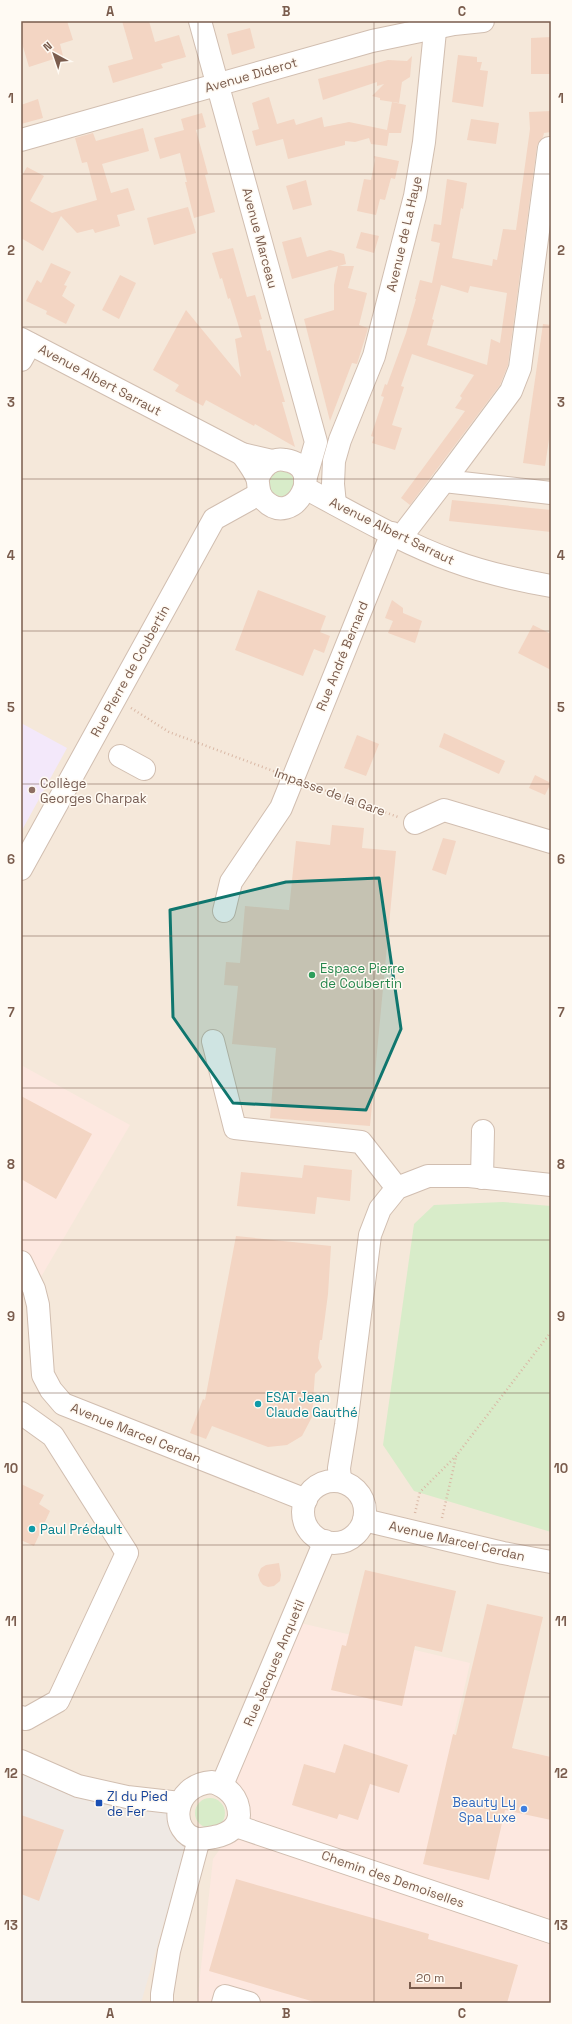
<svg xmlns="http://www.w3.org/2000/svg" width="572" height="2024" font-family="'Space Grotesk',sans-serif">
<style>
.residential{fill:#f5e8da}
.commercial{fill:#fde8e0}
.industrial{fill:#efe9e4}
.education{fill:#f3e8fa}
.green{fill:#d8ecc9}
.building{fill:#f3d5c3;fill-rule:evenodd}
.lines{fill:none;stroke-linecap:round;stroke-linejoin:round}
.minor-casing{stroke:#d1beb0;stroke-width:24}
.path{stroke:#d9b8a5;stroke-width:2.5;stroke-dasharray:1 3;stroke-linecap:butt}
.minor{stroke:#fff;stroke-width:22}
.marked{fill:#0f766e;fill-opacity:0.2;stroke:#0f766e;stroke-width:3;stroke-linejoin:round}
.grid{fill:none;stroke:#7a5c4d;stroke-width:1;stroke-opacity:0.55}
.education-dot{fill:#8d6e63;stroke:#fffaf3;stroke-width:1.5}
.leisure-dot{fill:#2e9e5b;stroke:#fffaf3;stroke-width:1.5}
.culture-dot{fill:#0f9aa8;stroke:#fffaf3;stroke-width:1.5}
.transit-dot{fill:#1a4fb4;stroke:#fffaf3;stroke-width:1.5}
.shop-dot{fill:#3f7fe0;stroke:#fffaf3;stroke-width:1.5}
.labels{text-anchor:middle;dominant-baseline:central;stroke-width:3;stroke-linejoin:round;paint-order:stroke}
.street-label{font-size:13px;fill:#7a5c4d;stroke:#fffaf3}
.education-label{font-size:13px;fill:#785e54;stroke:#fffaf3;text-anchor:start}
.leisure-label{font-size:13px;fill:#27864d;stroke:#fffaf3;text-anchor:start}
.culture-label{font-size:13px;fill:#0d838f;stroke:#fffaf3;text-anchor:start}
.transit-label{font-size:13px;fill:#164399;stroke:#fffaf3;text-anchor:start}
.shop-label{font-size:13px;fill:#366cbe;stroke:#fffaf3;text-anchor:end}
.neatline{fill:none;stroke:#7a5c4d;stroke-width:1.5}
.grid-label{font-size:13px;text-anchor:middle;font-weight:bold;fill:#7a5c4d}
</style>
<rect width="100%" height="100%" fill="#fdf6ec"/>
<rect class="residential" x="21" y="21" width="530" height="1982"/>
<g class="commercial">
<path d="M21 1065 130 1125 34 1289 21 1262Z"/>
<path d="M292 1621 470 1663 454 1734 551 1757V2003H197L213 1859 236 1826 230 1790Z"/>
</g>
<path class="industrial" d="M21 1761 180 1803 189 1835 141 2003H21Z"/>
<path class="education" d="M21 723 67 748 21 832Z"/>
<g class="green">
<path d="M281 470C293 474 296 478 294 491L283 499 268 490 269 477 276 471Z"/>
<path d="M503 1202 551 1206V1532L414 1491 383 1445 414 1224 434 1205Z"/>
<circle cx="210" cy="1813" r="15"/>
</g>
<g class="building">
<path d="M21 21H67L73 40 60 44 63 56 29 67 21 40Z"/>
<path d="M122 21H149L155 42 179 35 186 57 161 64 163 68 113 83 108 66 133 59Z"/>
<path d="M250 28 255 48 232 55 227 34Z"/>
<path d="M551 37V74H531V38Z"/>
<path d="M458 55 477 57V62H482L480 70 488 71 483 107 452 102Z"/>
<path d="M412 56 410 77 402 82 399 103 380 100V98L372 96 384 84 377 86V82L323 100 318 79 388 60 407 61Z"/>
<path d="M269 97 277 124 294 119 296 125 322 117 324 127 349 122 387 130 392 102 406 105 401 133H389L387 146 371 144 369 138 355 142 345 141V145L288 159 283 139 256 146 252 131 259 129 252 103Z"/>
<path d="M38 99 43 118 21 124V105Z"/>
<path d="M551 111V132L544 133 543 137 537 146 508 365 500 385 410 505 401 498 465 411 455 408 462 398 460 396 474 375 412 354 401 386 404 387 392 425 402 428 395 450 372 443 374 437 371 436 384 397 381 396 385 384 387 385 406 333 416 299H415L420 280 432 283 440 243 431 241 434 224 441 225 447 179 467 183 463 209 461 208 452 258 492 266 493 259 497 260 503 229 516 230 530 129 529 112ZM441 285 468 293 470 286 507 293 500 343 491 339 487 365 427 345 434 320 432 319Z"/>
<path d="M202 113 206 127 196 130 208 174 205 175 215 212 194 218 185 182H187L180 153 160 159 154 138 184 130 181 119Z"/>
<path d="M471 119 499 123 496 144 467 140Z"/>
<path d="M143 128 149 151 102 164 111 193 128 188 135 210 117 215 120 226 95 233 93 229 77 233 61 216 43 251 21 238V177L27 167 44 176 30 201 52 213 97 200 87 162 82 163 75 138 93 133 96 141Z"/>
<path d="M374 156 399 161 395 179 391 178 385 200 380 199 376 215 357 211 364 179 371 180 375 160Z"/>
<path d="M306 180 312 205 293 210 286 186Z"/>
<path d="M188 207 196 233 154 245 147 218Z"/>
<path d="M361 232 379 236 374 253 356 248Z"/>
<path d="M301 237 307 257 330 250 344 254 346 264 339 266H354L348 288 367 293 359 325 368 328 367 332 357 364 352 363 330 421 304 319 334 310V285L338 266 292 279 282 242Z"/>
<path d="M233 248 247 297 255 295 262 319 259 320 267 351 270 350 285 402H282L295 447 255 424 254 426 206 400 203 406 175 391 179 385 153 370 186 310 241 377 235 339 242 337 230 298 228 299 222 278 220 279 212 253Z"/>
<path d="M51 263 71 272 64 285 67 286 62 296 75 305 66 324 46 314 47 311 26 301 37 280 41 283Z"/>
<path d="M120 275 136 283 119 319 102 310Z"/>
<path d="M543 324 551 325V426L545 466 523 463Z"/>
<path d="M452 500 551 510V532L449 521Z"/>
<path d="M258 590 326 616 320 632 330 636 324 653 314 649 303 676 235 650Z"/>
<path d="M392 600 403 608V613L422 621 415 643 388 633 393 621 385 618Z"/>
<path d="M533 625 551 634V670L518 653Z"/>
<path d="M444 733 505 761 499 774 439 747Z"/>
<path d="M357 735 379 744 366 776 344 768Z"/>
<path d="M535 775 551 783 545 795 529 788Z"/>
<path d="M332 825 364 828 362 848 396 851 370 1126 270 1118 276 1048 232 1044 238 986 224 985 226 962 240 963 245 906 289 910 296 841 330 845Z"/>
<path d="M443 838 456 841 446 875 432 870Z"/>
<path d="M21 1096 92 1134 56 1199 21 1179Z"/>
<path d="M304 1165 352 1170 350 1201 317 1197 315 1214 237 1206 241 1172 302 1178Z"/>
<path d="M236 1236 331 1246 328 1294 322 1340H320L318 1358 322 1367 315 1374 312 1417 302 1436 287 1445 268 1447 212 1426 206 1439 190 1433 203 1399 205 1400Z"/>
<path d="M21 1484 44 1495 39 1504 50 1511 34 1546 21 1540Z"/>
<path d="M279 1563 281 1575 280 1581 274 1586 268 1587 263 1585 260 1581 258 1575 261 1568 266 1565Z"/>
<path d="M365 1570 456 1591 442 1652 415 1646 402 1706 331 1690 342 1645 346 1646Z"/>
<path d="M487 1604 543 1617 512 1748 551 1757V1820L505 1810 489 1880 423 1864 453 1734 456 1735Z"/>
<path d="M344 1744 408 1765 399 1793 370 1784 358 1820 339 1814 337 1819 292 1805 304 1764 335 1773Z"/>
<path d="M21 1815 64 1830 39 1901 21 1894Z"/>
<path d="M236 1879 429 1934 428 1939 518 1965 507 2003H318L209 1971Z"/>
</g>
<g class="lines">
<defs>
<g id="minor">
<path d="M200 21 316 442 305 480"/>
<path d="M21 140 372 41 454 24 483 21"/>
<path d="M551 148H549L520 368 511 391 444 481 551 493"/>
<path d="M21 339 242 454 272 461"/>
<path d="M21 360 30 344"/>
<path d="M242 454C247 461 254 470 257 478 260 486 256 492 264 500 294 531 328 466 285 460 272 457 262 467 258 478"/>
<path d="M305 488C352 513 403 543 453 561 485 573 518 580 551 586"/>
<path d="M335 504 333 484 334 461 340 440 374 356 415 196 424 142 436 21"/>
<path d="M401 537 444 481"/>
<path d="M120 756 144 769"/>
<path d="M415 823 444 810 551 842"/>
<path d="M21 869 214 519 259 494"/>
<path d="M224 911 231 882 281 808 392 533"/>
<path d="M213 1041 235 1128 361 1142 397 1188"/>
<path d="M482 1178 483 1131"/>
<path d="M21 1262 34 1289 38 1305 43 1375 51 1390 63 1404 306 1500"/>
<path d="M21 1413 53 1436 127 1553 58 1701 26 1719 21 1717"/>
<path d="M340 1481 339 1468 346 1425 370 1235 380 1209 397 1188 428 1176H469L551 1185"/>
<circle cx="334" cy="1512" r="31"/>
<path d="M364 1520 503 1553 551 1562"/>
<path d="M21 1761 78 1786 127 1797 180 1803"/>
<path d="M212 1782C228 1787 239 1797 239 1815 239 1818 237 1824 235 1826 231 1832 221 1836 214 1837 209 1838 203 1839 198 1839 169 1834 171 1785 212 1782Z"/>
<path d="M222 1785 325 1541"/>
<path d="M236 1826 551 1932"/>
<path d="M162 2003V1994L169 1951 199 1839"/>
<path d="M223 2003 225 1996 249 2003"/>
</g>
</defs>
<use href="#minor" class="minor-casing"/>
<g class="path">
<path d="M131 708 169 732 276 772"/>
<path d="M310 785 398 817"/>
<path d="M415 1513 420 1492 456 1456 551 1332"/>
<path d="M442 1518 456 1457"/>
</g>
<use href="#minor" class="minor"/>
</g>
<path class="marked" d="M379 878 401 1029 366 1110 233 1103 173 1017 170 910 286 882Z"/>
<path class="grid" d="M198 21V2003M374 21V2003M21 174H551M21 327H551M21 479H551M21 631H551M21 784H551M21 936H551M21 1088H551M21 1240H551M21 1393H551M21 1545H551M21 1697H551M21 1850H551"/>
<circle class="education-dot" cx="32" cy="790" r="4"/>
<circle class="leisure-dot" cx="312" cy="975" r="4"/>
<g class="culture-dot">
<circle cx="258" cy="1404" r="4"/>
<circle cx="32" cy="1529" r="4"/>
</g>
<rect class="transit-dot" x="95" y="1799" width="8" height="8" rx="2"/>
<circle class="shop-dot" cx="524" cy="1809" r="4"/>
<g class="labels">
<g class="street-label">
<text transform="translate(251 75) rotate(-16)">Avenue Diderot</text>
<text transform="translate(404 234) rotate(-77)">Avenue de La Haye</text>
<text transform="translate(260 238) rotate(75)">Avenue Marceau</text>
<text transform="translate(100 380) rotate(28)">Avenue Albert Sarraut</text>
<text transform="translate(392 531) rotate(26)">Avenue Albert Sarraut</text>
<text transform="translate(342 656) rotate(-68)">Rue André Bernard</text>
<text transform="translate(130 671) rotate(-61)">Rue Pierre de Coubertin</text>
<text transform="translate(330 792) rotate(20)">Impasse de la Gare</text>
<text transform="translate(136 1433) rotate(22)">Avenue Marcel Cerdan</text>
<text transform="translate(457 1541) rotate(13)">Avenue Marcel Cerdan</text>
<text transform="translate(274 1663) rotate(-67)">Rue Jacques Anquetil</text>
<text transform="translate(393 1879) rotate(19)">Chemin des Demoiselles</text>
</g>
<g class="education-label">
<text x="40" y="783">Collège<tspan x="40" dy="15">Georges Charpak</tspan></text>
</g>
<g class="leisure-label">
<text x="320" y="968">Espace Pierre<tspan x="320" dy="15">de Coubertin</tspan></text>
</g>
<g class="culture-label">
<text x="266" y="1397">ESAT Jean<tspan x="266" dy="15">Claude Gauthé</tspan></text>
<text x="40" y="1529">Paul Prédault</text>
</g>
<g class="transit-label">
<text x="107" y="1796">ZI du Pied<tspan x="107" dy="15">de Fer</tspan></text>
</g>
<g class="shop-label">
<text x="516" y="1802">Beauty Ly<tspan x="516" dy="15">Spa Luxe</tspan></text>
</g>
</g>
<rect width="572" height="2024" fill="none" stroke="#fffaf3" stroke-width="44"/>
<g transform="translate(54 54) rotate(320)" stroke="#fffaf3" stroke-width="3" paint-order="stroke">
<path d="M0-3L7 15L0 10L-7 15Z" fill="#7a5c4d"/>
<text y="-6" font-size="11" font-weight="bold" text-anchor="middle" fill="#7a5c4d">N</text>
</g>
<path d="M410 1982v6h51v-6" fill="none" stroke="#7a5c4d" stroke-width="2"/>
<text x="416" y="1982" font-size="12" fill="#7a5c4d" stroke="#fffaf3" stroke-width="3" paint-order="stroke">20 m</text>
<rect x="22" y="22" width="528" height="1980" class="neatline"/>
<g class="grid-label">
<text x="110" y="16">A</text>
<text x="286" y="16">B</text>
<text x="462" y="16">C</text>
<text x="11" y="103">1</text>
<text x="561" y="103">1</text>
<text x="11" y="255">2</text>
<text x="561" y="255">2</text>
<text x="11" y="407">3</text>
<text x="561" y="407">3</text>
<text x="11" y="560">4</text>
<text x="561" y="560">4</text>
<text x="11" y="712">5</text>
<text x="561" y="712">5</text>
<text x="11" y="864">6</text>
<text x="561" y="864">6</text>
<text x="11" y="1017">7</text>
<text x="561" y="1017">7</text>
<text x="11" y="1169">8</text>
<text x="561" y="1169">8</text>
<text x="11" y="1321">9</text>
<text x="561" y="1321">9</text>
<text x="11" y="1473">10</text>
<text x="561" y="1473">10</text>
<text x="11" y="1626">11</text>
<text x="561" y="1626">11</text>
<text x="11" y="1778">12</text>
<text x="561" y="1778">12</text>
<text x="11" y="1930">13</text>
<text x="561" y="1930">13</text>
<text x="110" y="2018">A</text>
<text x="286" y="2018">B</text>
<text x="462" y="2018">C</text>
</g>
</svg>
